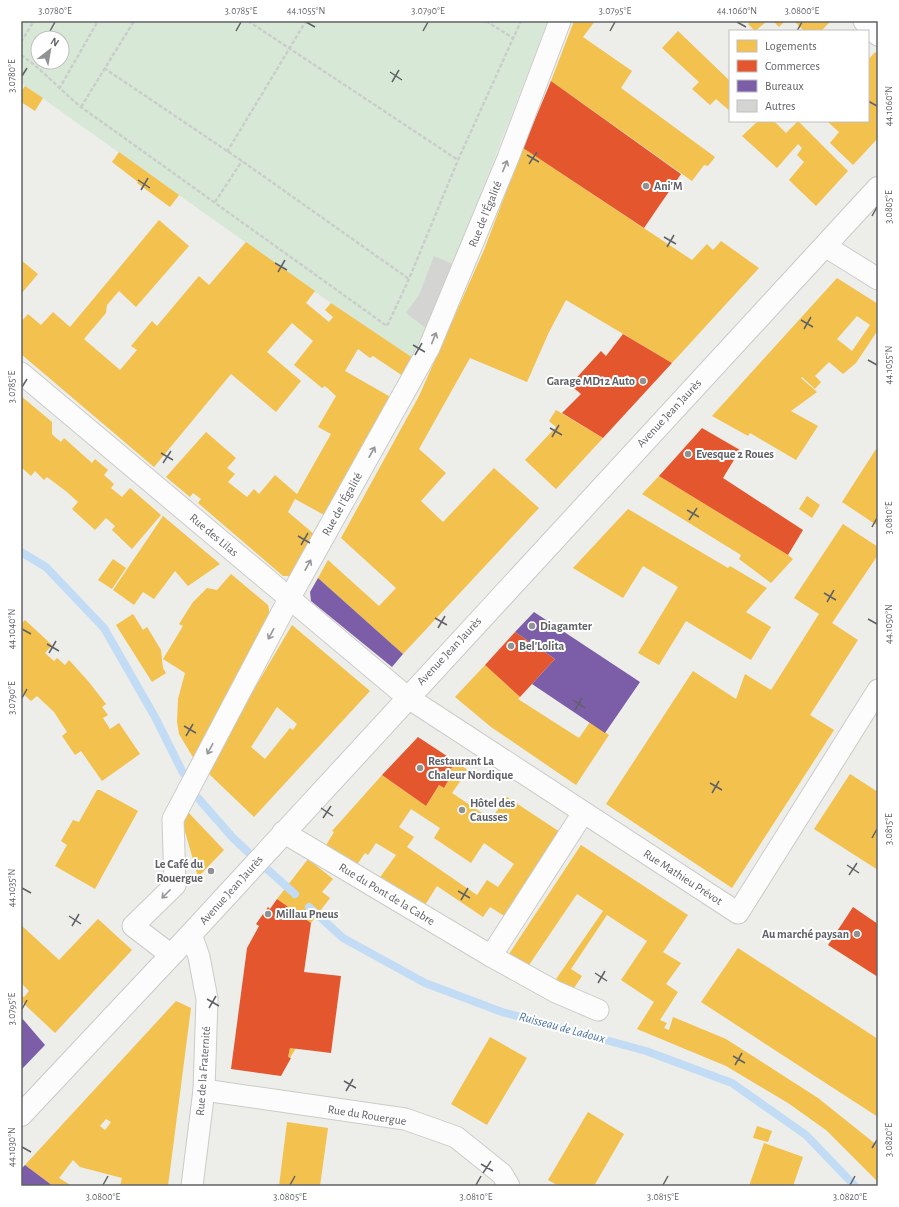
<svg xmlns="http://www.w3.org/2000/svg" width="899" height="1207" font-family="'Alegreya Sans',sans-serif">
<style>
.green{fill:#d8e8d7;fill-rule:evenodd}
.homes{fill:#f2c14e;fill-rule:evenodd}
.shops{fill:#e4572e}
.offices{fill:#7b5ea7}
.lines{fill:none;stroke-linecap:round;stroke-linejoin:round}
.stream{stroke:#c1dcf4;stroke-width:8}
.building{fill:#d4d4d2}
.minor-casing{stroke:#cbcbca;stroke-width:23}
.secondary-casing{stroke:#c9c9ca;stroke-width:24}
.path{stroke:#c9cecb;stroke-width:2.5;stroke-dasharray:4 2;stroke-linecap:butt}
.minor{stroke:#fcfcfc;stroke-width:21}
.secondary{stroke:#fcfcfc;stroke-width:22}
.oneway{stroke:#96979a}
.ticks{fill:none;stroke:#5f6166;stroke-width:1.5}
.poi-dot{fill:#919294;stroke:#fff;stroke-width:1.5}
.labels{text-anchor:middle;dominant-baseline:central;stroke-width:4;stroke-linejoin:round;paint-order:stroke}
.poi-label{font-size:12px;font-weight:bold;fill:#5f6166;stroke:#fff;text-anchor:start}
.street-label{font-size:12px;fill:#5f6166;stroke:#fff}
.water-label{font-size:13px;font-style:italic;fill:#4c74aa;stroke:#fff}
.neatline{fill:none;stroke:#5f6166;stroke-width:1.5}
.ticks-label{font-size:10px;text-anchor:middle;fill:#5f6166}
</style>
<rect width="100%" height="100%" fill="#edede9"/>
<path class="green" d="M21 21H548L416 360 331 303 21 83ZM38 38H62V62H38Z"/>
<g class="homes">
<path d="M574 21H595L583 37 632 71 621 88 715 157 708 166 704 165 692 181 551 81Z"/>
<path d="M752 21H765L766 22 755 31 748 24Z"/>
<path d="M773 21H785L779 27Z"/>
<path d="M794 21H831L821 31H804Z"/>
<path d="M678 31 730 81V111L716 99 710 105 692 89 699 82 662 48Z"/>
<path d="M875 52 878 54V138L853 165 830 143 839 132 827 121H868V60Z"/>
<path d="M25 86 43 98 35 111 21 102V92Z"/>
<path d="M758 121H774L786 133 798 121 848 171 816 206 789 180 804 162 797 155 802 148 798 144 777 168 742 136Z"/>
<path d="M523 148 692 260 707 244 713 250 721 241 759 268 672 363 566 300 549 332 527 382 470 358 419 449 446 473 421 501 443 522 494 468 539 508 403 654 318 578 328 560 379 606 396 588 341 538 419 396 484 250Z"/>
<path d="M119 152 179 195 170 207 137 183 138 182 112 162Z"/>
<path d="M159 220 189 246 136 307 119 291 107 305 106 313 84 339 120 370 137 350 131 346 152 321 157 326 199 276 209 285 246 242 315 291 306 303 329 322 333 317 325 310 331 303 416 360 406 378 373 356 370 358 358 349 345 371 394 399 326 516 295 499 288 512 315 535 292 576H283L198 503 201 499 193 493 190 497 166 477 206 432 236 458 227 468 235 474 228 482 247 497 254 489 259 494 275 475 297 494 331 434 318 427 336 396 325 386 322 388 294 365 313 341 292 323 267 352 301 381 276 412 231 374 154 467 21 354V322L28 314 41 325 53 312 70 327Z"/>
<path d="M21 260 38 274 21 294Z"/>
<path d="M837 278 878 304V330L856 363 843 374 829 362 815 376 821 382 815 389 802 377 801 378 817 392 791 411 818 426 796 460 750 433 748 436 712 416ZM857 316 870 325 852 351 837 339Z"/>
<path d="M21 396 52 422V434L55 437 61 442 64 438 92 463 95 459 108 470 104 475 114 484 111 488 122 497 130 488 161 515 132 549 112 530 115 526 106 518 95 530 72 509 78 502 67 492 47 477 44 480 35 471 31 476 21 467Z"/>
<path d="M556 410 603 438 556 489 525 460 556 427 549 421Z"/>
<path d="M878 446V526L842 502Z"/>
<path d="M659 476 788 555 793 559 771 583 739 559 741 555 642 494Z"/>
<path d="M807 496 820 505 812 518 799 509Z"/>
<path d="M628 509 728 568 730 566 767 588 746 612 771 627 751 660 686 621 659 665 638 653 678 587 643 566 623 598 573 568Z"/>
<path d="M163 516 220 564 188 586 175 571 154 599 143 592 134 605 113 590Z"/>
<path d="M843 524 878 547V555L832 623 858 640 810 715 834 730 732 888 606 804 693 671 736 699 745 674 771 690 819 614 794 598Z"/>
<path d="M113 559 126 568 112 589 98 580Z"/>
<path d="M231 574 268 605 270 616 194 759 179 734 177 722 178 699 185 673 163 659 183 626 179 624 193 602 207 588 217 590Z"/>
<path d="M133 614 143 630 147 627 161 650 163 668 166 673 152 682 116 625Z"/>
<path d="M25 620 52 645 45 653 54 661 57 658 65 665 69 660 88 681 106 704 102 707 108 715 103 718 110 729 119 723 140 754 102 781 81 751 75 755 62 736 67 732 54 712 37 696 31 701 21 692V624Z"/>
<path d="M292 625 370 691 254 817 208 773 240 713ZM277 707 297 724 293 730 290 728 265 759 251 747Z"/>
<path d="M485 665 520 697 518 699 579 738 590 722 609 735 576 785 491 727 455 697Z"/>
<path d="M456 762 468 770 452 793 491 819 507 797 560 832 506 917 490 907 483 917 437 886 422 910 376 883 396 855 376 843 368 855 365 853 356 866 325 847 334 832 332 831 382 775 426 806 439 785 444 788 448 781 444 779ZM411 809 440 828 434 838 471 863 484 843 514 864 498 887 487 880 477 895 407 847 414 837 399 827Z"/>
<path d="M850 774 878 792V870L814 829Z"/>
<path d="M97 790H100L138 811 95 889 55 866 67 845 61 841 73 820 79 822Z"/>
<path d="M187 811 224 850 198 877 182 821Z"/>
<path d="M581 845 688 915 663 952 681 963 666 984 678 992 660 1020 667 1023 664 1028 669 1030 673 1017 726 1039 818 1098 878 1146V1182L826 1130 788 1103 726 1066 637 1029 654 1002 621 980 647 941 607 915 571 969 582 976 572 991 554 982 603 911 577 894 527 968 507 957Z"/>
<path d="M308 859 333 879 322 892 330 898 311 923 277 899Z"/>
<path d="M98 919 132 950 55 1033 21 1001V995L24 997 29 991 21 983V925L59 960Z"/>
<path d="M738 948 878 1039V1117L701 1002Z"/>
<path d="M176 1001 191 1008 168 1186H120L122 1178 80 1167 73 1160 59 1178 72 1186H53L25 1165ZM106 1119 111 1122 105 1130 100 1126Z"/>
<path d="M490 1037 527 1058 487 1125 451 1104Z"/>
<path d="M290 1048H296L290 1058 288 1057Z"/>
<path d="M588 1112 624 1134 594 1186H559L548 1180Z"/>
<path d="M287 1122 328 1128 320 1186H279Z"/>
<path d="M757 1126 772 1131 768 1142 753 1138Z"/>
<path d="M764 1143 803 1157 793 1186H749Z"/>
</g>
<g class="shops">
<path d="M551 81 681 174 644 228 523 148Z"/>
<path d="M623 334 672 363 603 438 562 413 581 394 570 385 601 351 606 356Z"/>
<path d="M702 428 740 450 723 478 803 530 788 555 659 476Z"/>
<path d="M515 632 555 659 520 697 485 665Z"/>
<path d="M418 737 456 762 444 779 448 781 444 788 439 785 426 806 382 775Z"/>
<path d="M277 899 311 923 304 972 341 976 331 1053 290 1048 288 1057 291 1058 281 1076 231 1069 247 948 259 926 256 924 268 907 270 909Z"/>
<path d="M853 907 878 924V977L828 945Z"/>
</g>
<g class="offices">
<path d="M318 578 403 654 392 667 311 601 310 592Z"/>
<path d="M534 612 640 682 605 733 532 684 555 659 515 632Z"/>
<path d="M21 1017 45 1045 21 1070Z"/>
<path d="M25 1165 53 1186H21V1169Z"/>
</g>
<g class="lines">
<g class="stream">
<path d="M21 552 46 567 104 628 155 717 183 773"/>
<path d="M198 798 233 838 248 852"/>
<path d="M267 869 295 894"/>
<path d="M309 907 343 938 425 983 502 1012 646 1051 732 1083 806 1135 855 1186"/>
</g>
</g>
<path class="building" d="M434 256 453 264 427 329 406 313 419 295Z"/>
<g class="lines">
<defs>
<g id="minor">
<path d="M864 21 878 35"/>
<path d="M825 246 878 279"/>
<path d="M21 373 407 697 738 913 878 690"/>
<path d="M283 832 491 956 556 992 598 1010"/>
<path d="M191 934 199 957 207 999 204 1090 192 1186"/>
<path d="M171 955 133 926 175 885 173 819 289 599 429 348 508 158 560 21"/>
<path d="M491 956 583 813"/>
<path d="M204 1090 405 1119 456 1137 502 1174 509 1186"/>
</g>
<path id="secondary" d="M21 1115 191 934 878 188"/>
</defs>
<use href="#minor" class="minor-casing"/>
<use href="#secondary" class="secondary-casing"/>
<g class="path">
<path d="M248 21 458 160"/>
<path d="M486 21 513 38"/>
<path d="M21 42 34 21"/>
<path d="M21 55C43 70 60 90 81 107L387 326 409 279 458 160 521 21"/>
<path d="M104 68 242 161 409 279"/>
<path d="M59 89 98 21"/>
<path d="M81 107 134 21"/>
<path d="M227 152 306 21"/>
<path d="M215 202 242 161"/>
</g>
<use href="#minor" class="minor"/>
<use href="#secondary" class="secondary"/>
</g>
<defs><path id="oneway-shaft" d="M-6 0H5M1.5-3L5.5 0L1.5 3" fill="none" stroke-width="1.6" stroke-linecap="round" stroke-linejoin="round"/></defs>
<g class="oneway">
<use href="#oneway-shaft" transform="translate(505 166) rotate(-68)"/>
<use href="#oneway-shaft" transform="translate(434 338) rotate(-68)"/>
<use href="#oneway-shaft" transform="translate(372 452) rotate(-61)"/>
<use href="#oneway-shaft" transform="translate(308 565) rotate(-61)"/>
<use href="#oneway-shaft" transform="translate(271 634) rotate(118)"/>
<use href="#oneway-shaft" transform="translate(210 749) rotate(118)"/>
<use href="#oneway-shaft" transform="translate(166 894) rotate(135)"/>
</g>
<path class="ticks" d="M306 22 315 27M737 22 746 27M50 31 55 22M236 31 241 22M423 31 428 22M610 31 615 22M797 31 802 22M390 72 402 80M22 76 27 68M392 82 399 70M868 101 877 106M527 155 539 162M529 164 537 152M138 180 150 188M141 190 148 178M872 216 877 207M664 237 676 244M667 247 674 235M275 263 287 270M278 272 285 260M801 320 813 327M804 329 811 317M413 345 425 352M415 355 422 343M868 360 877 365M22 387 27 379M550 428 562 435M552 437 559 425M161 453 173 460M163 463 171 451M687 510 699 517M689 520 697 508M872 527 877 518M298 536 310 543M301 545 308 533M824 593 836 600M827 602 834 590M435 618 447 625M868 619 877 624M438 628 445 616M22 629 31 634M47 644 59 651M49 653 56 641M22 698 27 689M573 700 585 708M575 710 582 698M184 726 196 733M186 736 193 724M710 783 722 790M712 793 719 781M321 808 333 816M323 818 331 806M872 838 877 829M847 865 859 873M849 875 857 863M22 888 31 893M458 891 470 898M461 900 468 888M69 916 81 924M72 926 79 914M595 973 607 981M598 983 605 971M207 999 219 1006M209 1008 216 996M22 1009 27 1000M733 1056 745 1063M735 1065 742 1053M344 1081 356 1088M346 1091 353 1079M22 1147 31 1152M872 1148 877 1140M481 1164 493 1171M483 1173 491 1161M103 1185 108 1176M290 1185 295 1176M476 1185 481 1176M663 1185 668 1176M850 1185 855 1176"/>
<g class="poi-dot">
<circle cx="646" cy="186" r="4"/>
<circle cx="643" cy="381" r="4"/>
<circle cx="688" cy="454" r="4"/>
<circle cx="532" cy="626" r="4"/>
<circle cx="511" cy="646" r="4"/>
<circle cx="420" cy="768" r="4"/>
<circle cx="462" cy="810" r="4"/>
<circle cx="211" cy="871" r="4"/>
<circle cx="268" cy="914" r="4"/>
<circle cx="857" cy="934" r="4"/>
</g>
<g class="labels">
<g class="poi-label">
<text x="654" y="186">Ani'M</text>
<text x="635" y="381" text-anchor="end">Garage MD12 Auto</text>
<text x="696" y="454">Evesque 2 Roues</text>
<text x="540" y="626">Diagamter</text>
<text x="519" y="646">Bel'Lolita</text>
<text x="428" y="761">Restaurant La<tspan x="428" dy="14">Chaleur Nordique</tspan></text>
<text x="470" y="803">Hôtel des<tspan x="470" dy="14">Causses</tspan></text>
<text x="203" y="864" text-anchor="end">Le Café du<tspan x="203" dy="14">Rouergue</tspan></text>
<text x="276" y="914">Millau Pneus</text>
<text x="849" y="934" text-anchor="end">Au marché paysan</text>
</g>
<g class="street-label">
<text transform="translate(485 214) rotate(-68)">Rue de l'Égalité</text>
<text transform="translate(669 413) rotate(-47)">Avenue Jean Jaurès</text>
<text transform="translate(342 504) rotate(-61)">Rue de l'Égalité</text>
<text transform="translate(214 535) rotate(40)">Rue des Lilas</text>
<text transform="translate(449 651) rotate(-47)">Avenue Jean Jaurès</text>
<text transform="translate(683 877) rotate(33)">Rue Mathieu Prévot</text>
<text transform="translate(231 890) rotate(-48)">Avenue Jean Jaurès</text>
<text transform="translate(387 894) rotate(31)">Rue du Pont de la Cabre</text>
<text transform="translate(203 1071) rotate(-86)">Rue de la Fraternité</text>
<text transform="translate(367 1115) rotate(9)">Rue du Rouergue</text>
</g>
<g class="water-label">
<text transform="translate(562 1028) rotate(15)">Ruisseau de Ladoux</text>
</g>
</g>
<rect width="899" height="1207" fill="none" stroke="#ffffff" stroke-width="44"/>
<rect x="729" y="30" width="140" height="92" fill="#ffffff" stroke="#bfc0c2"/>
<rect x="737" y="40" width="20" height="12" fill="#f2c14e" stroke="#bfc0c2"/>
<text x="765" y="50" font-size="12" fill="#5f6166">Logements</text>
<rect x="737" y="60" width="20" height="12" fill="#e4572e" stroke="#bfc0c2"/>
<text x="765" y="70" font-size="12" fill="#5f6166">Commerces</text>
<rect x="737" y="80" width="20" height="12" fill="#7b5ea7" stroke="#bfc0c2"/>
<text x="765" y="90" font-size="12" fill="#5f6166">Bureaux</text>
<rect x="737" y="100" width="20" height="12" fill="#d4d4d2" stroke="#bfc0c2"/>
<text x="765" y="110" font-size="12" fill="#5f6166">Autres</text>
<g transform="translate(50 50) rotate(31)"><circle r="19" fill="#ffffff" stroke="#bfc0c2"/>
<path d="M0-3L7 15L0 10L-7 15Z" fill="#919294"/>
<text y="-6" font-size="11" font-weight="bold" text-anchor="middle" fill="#5f6166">N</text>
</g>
<rect x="22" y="22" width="855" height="1163" class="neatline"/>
<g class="ticks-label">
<text x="55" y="14">3.0780°E</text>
<text x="241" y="14">3.0785°E</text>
<text x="306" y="14">44.1055°N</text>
<text x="428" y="14">3.0790°E</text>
<text x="615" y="14">3.0795°E</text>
<text x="737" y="14">44.1060°N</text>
<text x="802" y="14">3.0800°E</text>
<text transform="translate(11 76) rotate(-90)" y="4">3.0780°E</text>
<text transform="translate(888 106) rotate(-90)" y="4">44.1060°N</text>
<text transform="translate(888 207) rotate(-90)" y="4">3.0805°E</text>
<text transform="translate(888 365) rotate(-90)" y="4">44.1055°N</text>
<text transform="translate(11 387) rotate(-90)" y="4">3.0785°E</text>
<text transform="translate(888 518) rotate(-90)" y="4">3.0810°E</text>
<text transform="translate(888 624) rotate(-90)" y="4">44.1050°N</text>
<text transform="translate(11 629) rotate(-90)" y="4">44.1040°N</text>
<text transform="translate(11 698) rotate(-90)" y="4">3.0790°E</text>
<text transform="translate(888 829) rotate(-90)" y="4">3.0815°E</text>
<text transform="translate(11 888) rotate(-90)" y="4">44.1035°N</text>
<text transform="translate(11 1009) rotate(-90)" y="4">3.0795°E</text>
<text transform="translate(888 1140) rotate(-90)" y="4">3.0820°E</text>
<text transform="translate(11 1147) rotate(-90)" y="4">44.1030°N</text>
<text x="103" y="1200">3.0800°E</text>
<text x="290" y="1200">3.0805°E</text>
<text x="476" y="1200">3.0810°E</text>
<text x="663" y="1200">3.0815°E</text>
<text x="850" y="1200">3.0820°E</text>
</g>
</svg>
